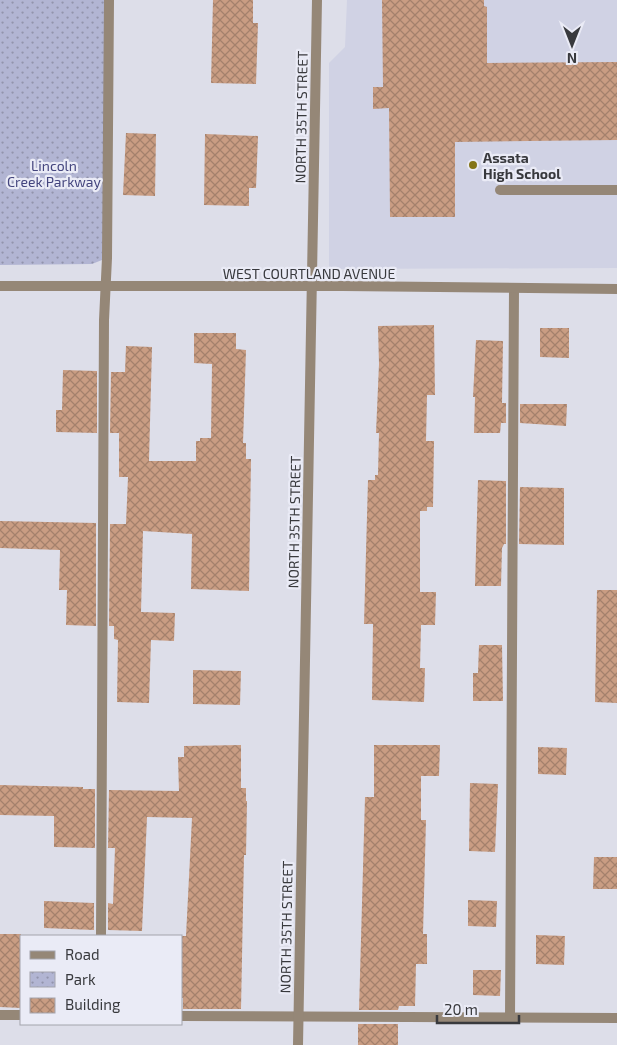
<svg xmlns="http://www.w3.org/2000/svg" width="617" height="1045" font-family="'Exo 2',sans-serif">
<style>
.built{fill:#d0d2e4}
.park{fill:url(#park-dots)}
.building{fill:url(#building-cross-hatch)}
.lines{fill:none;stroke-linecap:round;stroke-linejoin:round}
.service{stroke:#958777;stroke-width:10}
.minor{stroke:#958777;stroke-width:10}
.poi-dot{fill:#847518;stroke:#eaebf6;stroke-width:2}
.labels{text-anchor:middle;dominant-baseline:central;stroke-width:4.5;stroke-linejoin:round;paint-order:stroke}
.street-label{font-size:14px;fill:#38393d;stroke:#eaebf6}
.poi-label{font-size:14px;font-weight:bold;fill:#38393d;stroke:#eaebf6;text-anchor:start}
.park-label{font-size:14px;fill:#44457e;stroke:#eaebf6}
</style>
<defs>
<pattern id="park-dots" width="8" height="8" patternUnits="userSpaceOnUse" patternTransform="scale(1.25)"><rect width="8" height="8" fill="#b2b5d3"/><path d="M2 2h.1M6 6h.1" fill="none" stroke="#9294ac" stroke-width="1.8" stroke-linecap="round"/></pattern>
<pattern id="building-cross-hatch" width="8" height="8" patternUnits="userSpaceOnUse" patternTransform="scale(1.25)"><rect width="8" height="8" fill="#c99d83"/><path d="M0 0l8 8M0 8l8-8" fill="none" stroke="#a4816c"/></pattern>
</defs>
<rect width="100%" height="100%" fill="#dddee9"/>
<path class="built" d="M347 0H617V268L329 269V63L345 47Z"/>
<path class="park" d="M0 0H109L107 258 92 264 0 265Z"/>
<g class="building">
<path d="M213 0H253V23H258L256 84 211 83Z"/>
<path d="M382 0H484V6L487 7V63L617 62V140L455 142V217H390L389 108 373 109V87H383Z"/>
<path d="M126 133 156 134 155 196 123 195Z"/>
<path d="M205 134 258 136 256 188H249V206L204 205Z"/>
<path d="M434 325 435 395H427L426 441H434L433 507H427V511H420V592H436L435 625H421L420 668H425L424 702 372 700 373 624H364L368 480H375V475H378L379 433H376L379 364 378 326Z"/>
<path d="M540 328H569V358L540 357Z"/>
<path d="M194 333H236V349L246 350 243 443H246V459H251L249 591 191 589 192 534 143 531 141 612 175 613 174 641 151 640 149 703 117 702 118 640 114 639V626H109L110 524H126L128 477H119V433H110L111 372H125L126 346 152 347 149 461H196V441H200V438H211L212 364 194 363Z"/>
<path d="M476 340 503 341 502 403H506V423H501L500 433H474L475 397H473Z"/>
<path d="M63 370 97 371V433L56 432V410H62Z"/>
<path d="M520 404H567L566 426 520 423Z"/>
<path d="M478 480 506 481V544H504L502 548 501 586H475Z"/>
<path d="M520 487 564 488V545L519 544Z"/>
<path d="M0 521 96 523V626L66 625 67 590H59L60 550 0 548Z"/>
<path d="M597 590H617V703L595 702Z"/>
<path d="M479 645H502L503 701H473V673H478Z"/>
<path d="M193 670 241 671 240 705 193 704Z"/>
<path d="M241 745V788H246V801H247L246 855H244L241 1009H183V998H181V936H186L192 818 147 817 142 931 108 930V903L113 904 115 848H108L109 790 179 791 178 757H184V746Z"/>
<path d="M374 745H440L439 776H421V820H426L423 934H427V964H416L415 1006H399L398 1010H359L365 797H374Z"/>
<path d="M538 747 567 748 566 775 538 774Z"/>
<path d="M470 783 498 784 495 852 469 851Z"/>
<path d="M0 785 83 787V789H95V848L54 847V816L0 815Z"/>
<path d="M594 857H617V889H593Z"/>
<path d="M468 900 497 901 496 927 468 926Z"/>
<path d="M44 901 94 903V930L44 928Z"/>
<path d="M0 934H21V1008L0 1007Z"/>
<path d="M536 935 565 936 564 965 536 964Z"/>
<path d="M473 970H501L500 996 473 995Z"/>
<rect x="358" y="1024" width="40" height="21"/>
</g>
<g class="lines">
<g class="service">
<path d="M500 190H617"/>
<path d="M101 936 104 320 107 258 109 0"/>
<path d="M0 1015H21"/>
<path d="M181 1016 617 1018"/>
<path d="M510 1018 514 288"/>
</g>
<g class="minor">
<path d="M0 286H343L617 289"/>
<path d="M298 1045 317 0"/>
</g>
</g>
<circle class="poi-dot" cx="473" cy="165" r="5"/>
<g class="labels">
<g class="street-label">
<text transform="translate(301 117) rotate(-89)">NORTH 35TH STREET</text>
<text x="309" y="273">WEST COURTLAND AVENUE</text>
<text transform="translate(294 522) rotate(-89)">NORTH 35TH STREET</text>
<text transform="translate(286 927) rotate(-89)">NORTH 35TH STREET</text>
</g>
<g class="poi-label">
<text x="483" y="157">Assata<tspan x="483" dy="16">High School</tspan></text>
</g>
<g class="park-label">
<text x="54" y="165">Lincoln<tspan x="54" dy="16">Creek Parkway</tspan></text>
</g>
</g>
<rect x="20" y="935" width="162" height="90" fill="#eaebf6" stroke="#a3a4ac"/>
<rect x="30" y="951" width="25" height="8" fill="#958777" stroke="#a3a4ac"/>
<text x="65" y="960" font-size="15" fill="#38393d">Road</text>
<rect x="30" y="972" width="25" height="15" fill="url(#park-dots)" stroke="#a3a4ac"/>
<text x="65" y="985" font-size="15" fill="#38393d">Park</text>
<rect x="30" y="998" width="25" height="15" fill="url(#building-cross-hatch)" stroke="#a3a4ac"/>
<text x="65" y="1010" font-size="15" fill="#38393d">Building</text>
<g transform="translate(572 45) rotate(180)" stroke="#eaebf6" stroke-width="4" paint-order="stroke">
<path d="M0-4L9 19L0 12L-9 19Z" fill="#38393d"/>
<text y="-8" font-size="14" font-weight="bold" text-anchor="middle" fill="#38393d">N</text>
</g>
<path d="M437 1015v8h82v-8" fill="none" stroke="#38393d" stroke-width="2.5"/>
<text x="444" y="1015" font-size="15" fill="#38393d" stroke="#eaebf6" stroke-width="4" paint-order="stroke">20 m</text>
</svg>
